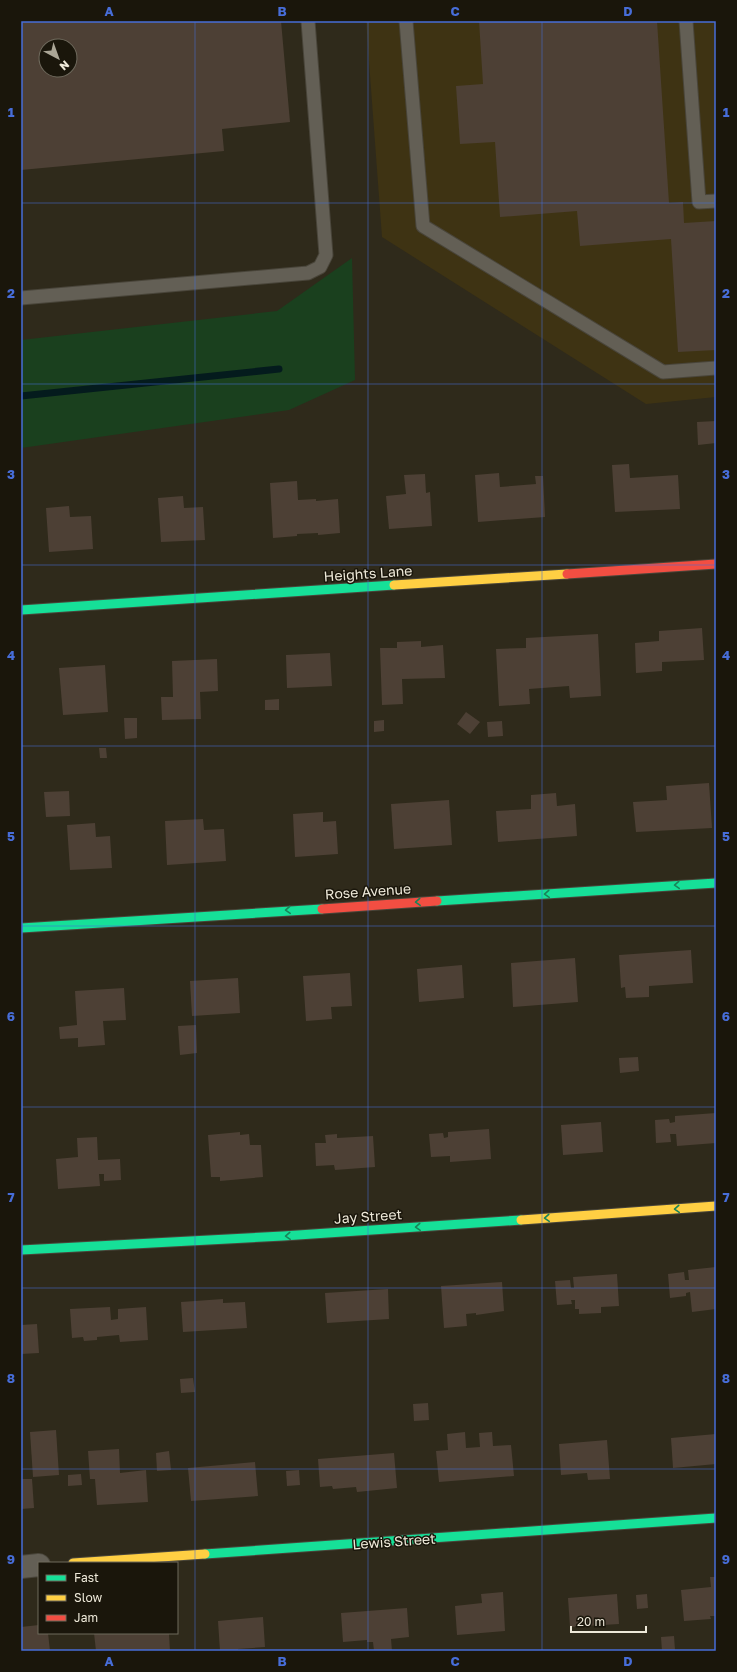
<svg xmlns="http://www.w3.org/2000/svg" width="737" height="1672" font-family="'Golos Text',sans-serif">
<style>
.built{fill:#3e3313}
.green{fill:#1a401e}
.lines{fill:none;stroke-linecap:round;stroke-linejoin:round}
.stream{stroke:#041b1d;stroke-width:7}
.building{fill:#4d4035;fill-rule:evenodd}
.lane-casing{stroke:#49453a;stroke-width:15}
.street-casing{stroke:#49453a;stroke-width:24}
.fast-casing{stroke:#49453a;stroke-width:11}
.slow-casing{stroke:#49453a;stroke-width:11}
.jam-casing{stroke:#49453a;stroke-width:11}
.lane{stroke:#635f55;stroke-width:13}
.street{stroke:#635f55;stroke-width:22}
.fast{stroke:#16e098;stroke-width:9}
.slow{stroke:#ffcf43;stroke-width:9}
.jam{stroke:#f24e42;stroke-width:9}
.oneway{stroke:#188559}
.grid{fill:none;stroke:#476dd8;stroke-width:1;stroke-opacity:0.55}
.labels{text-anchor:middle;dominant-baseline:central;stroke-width:3;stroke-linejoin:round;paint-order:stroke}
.street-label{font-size:14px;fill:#eee9d9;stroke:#1a160b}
.neatline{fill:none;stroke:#476dd8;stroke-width:1.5}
.grid-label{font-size:13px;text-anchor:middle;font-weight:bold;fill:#476dd8}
</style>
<rect width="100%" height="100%" fill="#2f2a1b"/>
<path class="built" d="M366 21H716V397L646 404 382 237Z"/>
<path class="green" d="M352 258 355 380 289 410 21 448V340L277 311Z"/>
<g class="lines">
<path class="stream" d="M21 396 279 369"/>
</g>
<g class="building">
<path d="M21 21H281L290 122 222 129 224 151 21 170ZM46 46H70V70H46Z"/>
<path d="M479 21H657L669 203 683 202 684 223 716 221V350L678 352 671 239 580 246 577 211 500 217 495 142 460 144 456 86 483 84Z"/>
<path d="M716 421V443L698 445 697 422Z"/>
<path d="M629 464 630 478 678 475 680 509 615 512 612 465Z"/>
<path d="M499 473 500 487 536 484 535 476H543L545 517 478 522 475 475Z"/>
<path d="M425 474 426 493 430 492 432 526 389 529 386 496 406 494 404 475Z"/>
<path d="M297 481 298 500 316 499V501L338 499 340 533 318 535V533L297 534V536L273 538 270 483Z"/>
<path d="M183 496 184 508 203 507 205 540 161 542 158 498Z"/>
<path d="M69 506 70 517 91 516 93 549 49 552 46 508Z"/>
<path d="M702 628 704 660 662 662V671L636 673 635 643 659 641V631Z"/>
<path d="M598 634 601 696 570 698 569 686 529 689 530 704 499 706 496 649 526 648V638Z"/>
<path d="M421 641V647L443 645 445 678 402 679 403 704 382 705 380 648H397V642Z"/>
<path d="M330 653 332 686 287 688 286 655Z"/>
<path d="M217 659 218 691 200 692 201 719 162 720 161 697H173L172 661Z"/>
<path d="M105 665 108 712 63 715 59 668Z"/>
<path d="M279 699V710H265V700Z"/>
<path d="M466 712 480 722 470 734 457 724Z"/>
<path d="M124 718H137V738L125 739Z"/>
<path d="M384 720V731L374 732V721Z"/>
<path d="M502 721 503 736 488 737 487 722Z"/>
<path d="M99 748H106L107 758H100Z"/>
<path d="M709 783 712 828 636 832 633 802 667 800 666 786Z"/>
<path d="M69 791 70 816 46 817 44 792Z"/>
<path d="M556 793 557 806 575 804 577 836 498 842 496 811 531 809V795Z"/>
<path d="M449 800 452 845 394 849 391 804Z"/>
<path d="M323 812V822L336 821 338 854 295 857 293 814Z"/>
<path d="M203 819 204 830 224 829 226 861 167 865 165 821Z"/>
<path d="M95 823 96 837 110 836 112 868 70 870 67 825Z"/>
<path d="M691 950 693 983 649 986V997L626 998 625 987 621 988 619 955Z"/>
<path d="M575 958 578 1002 513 1007 511 963Z"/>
<path d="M462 965 464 998 419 1002 417 969Z"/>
<path d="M350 973 352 1006 331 1007 332 1019 306 1021 303 976Z"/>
<path d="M238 978 240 1013 192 1016 190 981Z"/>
<path d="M124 988 126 1020 103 1021 105 1045 78 1047V1038L60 1039 59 1027 77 1025 75 991Z"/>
<path d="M196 1025 197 1053 180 1055 178 1026Z"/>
<path d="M638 1057 639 1071 620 1073 619 1058Z"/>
<path d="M716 1113V1143L677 1146 676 1134H670L671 1142 656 1143 655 1120 669 1119 670 1123 675 1122V1116Z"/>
<path d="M601 1122 603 1152 563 1155 561 1125Z"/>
<path d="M489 1129 491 1159 450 1162V1156L431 1157 429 1134 443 1133 444 1138 448 1137V1132Z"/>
<path d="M240 1132V1135L249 1134 250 1145H261L263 1177 220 1181V1177H211L208 1135Z"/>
<path d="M337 1134V1138L373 1136 375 1167 335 1170 334 1165 316 1166 315 1143H326L325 1135Z"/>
<path d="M97 1137 98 1160 120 1159 121 1180 104 1181V1174H99L100 1186 58 1189 56 1159 78 1157 77 1138Z"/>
<path d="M716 1267V1309L692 1312 690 1292 686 1293V1296L670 1298 668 1274 684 1272 685 1280H689L688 1270Z"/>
<path d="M617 1274 619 1306 601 1307V1313L579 1314V1309H575V1300H571L572 1304 557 1305 555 1281 570 1280 571 1288H574L573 1277Z"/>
<path d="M502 1282 504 1311 476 1315V1313L466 1314 467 1326 444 1328 441 1286Z"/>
<path d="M388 1289 389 1319 327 1323 325 1293Z"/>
<path d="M223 1299V1303L245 1302 247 1328 183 1332 181 1302Z"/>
<path d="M110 1307 111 1320 118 1319V1309L146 1307 148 1340 120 1342 119 1335 97 1337V1340L84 1341 83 1337 72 1338 70 1309Z"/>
<path d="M37 1324 39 1353 21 1354V1325Z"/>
<path d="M193 1378 195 1392 181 1393 180 1379Z"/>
<path d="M428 1403 429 1420 414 1421 413 1404Z"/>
<path d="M56 1430 59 1475 33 1477 30 1432Z"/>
<path d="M465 1432 466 1448 480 1447 479 1433 492 1432 493 1446 511 1445 514 1476 439 1482 436 1451 448 1450 447 1434Z"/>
<path d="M716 1434V1464L673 1468 671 1438Z"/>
<path d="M607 1440 610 1479 588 1480 587 1473 561 1475 559 1444Z"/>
<path d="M119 1449 120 1473 146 1470 148 1502 97 1505 95 1479H90L88 1451Z"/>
<path d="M169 1451 171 1470 157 1471 156 1453Z"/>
<path d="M394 1453 397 1488 357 1492 356 1487 333 1489 332 1486 320 1487 318 1459Z"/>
<path d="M255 1462 258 1496 191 1501 188 1468Z"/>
<path d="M299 1470 300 1485 287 1486 286 1471Z"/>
<path d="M81 1474 82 1485 68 1486V1475Z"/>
<path d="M21 1479H32L34 1508 21 1509Z"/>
<path d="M710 1577H716V1616H710L711 1619 684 1621 681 1590 711 1587Z"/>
<path d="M503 1592 505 1631 457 1635 455 1606 482 1603 481 1594Z"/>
<path d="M617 1594 619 1624 570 1627 568 1598Z"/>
<path d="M647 1594 648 1608 637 1609 636 1595Z"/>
<path d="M407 1608 409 1637 391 1639 392 1651H374L373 1642H367V1640L343 1642 341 1613Z"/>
<path d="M263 1617 265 1647 238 1649V1651H220L218 1621Z"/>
<path d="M39 1625V1633H48L50 1651H21V1627Z"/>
<path d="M94 1633 169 1634 170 1651H96Z"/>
<path d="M674 1636 675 1650 662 1651 661 1637Z"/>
</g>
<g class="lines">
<defs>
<g id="lane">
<path d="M406 21 423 226 663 372 716 368"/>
<path d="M686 21 699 202 716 201"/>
<path d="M21 298 308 273 320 267 326 255 308 21"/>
</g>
<path id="street" d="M21 1567 39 1565"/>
<g id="fast">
<path d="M21 610 394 585"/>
<path d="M437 901 716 883"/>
<path d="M21 928 322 909"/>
<path d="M21 1250 283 1236 521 1220"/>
<path d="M205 1554 716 1518"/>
</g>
<g id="slow">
<path d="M394 585 567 574"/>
<path d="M521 1220 716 1206"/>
<path d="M73 1563 205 1554"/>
</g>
<g id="jam">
<path d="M567 574 716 564"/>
<path d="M322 909 437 901"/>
</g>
</defs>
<use href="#lane" class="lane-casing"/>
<use href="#street" class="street-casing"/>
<use href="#fast" class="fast-casing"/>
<use href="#slow" class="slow-casing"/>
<use href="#jam" class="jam-casing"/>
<use href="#lane" class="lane"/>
<use href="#street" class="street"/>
<use href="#fast" class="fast"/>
<use href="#slow" class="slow"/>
<use href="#jam" class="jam"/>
</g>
<defs><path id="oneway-chevron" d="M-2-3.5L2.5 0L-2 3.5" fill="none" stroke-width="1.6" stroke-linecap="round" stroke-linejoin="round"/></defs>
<g class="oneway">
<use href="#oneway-chevron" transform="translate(677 885) rotate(176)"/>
<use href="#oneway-chevron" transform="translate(547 894) rotate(176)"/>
<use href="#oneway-chevron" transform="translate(418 902) rotate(176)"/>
<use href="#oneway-chevron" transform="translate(288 910) rotate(176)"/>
<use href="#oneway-chevron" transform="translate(677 1209) rotate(176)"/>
<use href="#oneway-chevron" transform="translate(547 1218) rotate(176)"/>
<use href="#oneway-chevron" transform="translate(418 1227) rotate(176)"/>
<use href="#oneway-chevron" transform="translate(288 1236) rotate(176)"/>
</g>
<path class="grid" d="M195 21V1651M368 21V1651M542 21V1651M21 203H716M21 384H716M21 565H716M21 746H716M21 926H716M21 1107H716M21 1288H716M21 1469H716"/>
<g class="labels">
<g class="street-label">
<text transform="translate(368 573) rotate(-4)">Heights Lane</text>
<text transform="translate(368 891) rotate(-4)">Rose Avenue</text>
<text transform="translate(368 1216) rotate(-4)">Jay Street</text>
<text transform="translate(394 1541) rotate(-4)">Lewis Street</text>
</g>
</g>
<rect width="737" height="1672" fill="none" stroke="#1a160b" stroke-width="44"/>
<rect x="38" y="1562" width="140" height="72" fill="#1a160b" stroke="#6f6a5d"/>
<rect x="46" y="1575" width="20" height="6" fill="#16e098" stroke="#6f6a5d"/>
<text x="74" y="1582" font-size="12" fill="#eee9d9">Fast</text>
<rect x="46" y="1595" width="20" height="6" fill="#ffcf43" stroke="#6f6a5d"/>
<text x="74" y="1602" font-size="12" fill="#eee9d9">Slow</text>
<rect x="46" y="1615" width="20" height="6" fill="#f24e42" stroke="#6f6a5d"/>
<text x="74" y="1622" font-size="12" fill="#eee9d9">Jam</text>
<g transform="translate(58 58) rotate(139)"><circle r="19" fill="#1a160b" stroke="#6f6a5d"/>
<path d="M0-3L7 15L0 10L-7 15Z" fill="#aba696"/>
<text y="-6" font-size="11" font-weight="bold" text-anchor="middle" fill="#eee9d9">N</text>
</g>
<path d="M571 1626v6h75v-6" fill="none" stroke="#eee9d9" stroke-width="2"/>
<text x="577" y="1626" font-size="12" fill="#eee9d9" stroke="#1a160b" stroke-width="3" paint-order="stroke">20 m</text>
<rect x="22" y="22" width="693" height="1628" class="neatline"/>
<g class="grid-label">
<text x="109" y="16">A</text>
<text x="282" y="16">B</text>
<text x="455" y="16">C</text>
<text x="628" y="16">D</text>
<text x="11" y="117">1</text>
<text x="726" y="117">1</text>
<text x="11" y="298">2</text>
<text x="726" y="298">2</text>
<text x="11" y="479">3</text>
<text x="726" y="479">3</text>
<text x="11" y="660">4</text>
<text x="726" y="660">4</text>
<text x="11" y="841">5</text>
<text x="726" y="841">5</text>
<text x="11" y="1021">6</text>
<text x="726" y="1021">6</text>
<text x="11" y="1202">7</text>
<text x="726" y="1202">7</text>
<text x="11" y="1383">8</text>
<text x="726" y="1383">8</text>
<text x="11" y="1564">9</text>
<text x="726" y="1564">9</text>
<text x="109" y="1666">A</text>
<text x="282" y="1666">B</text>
<text x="455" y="1666">C</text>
<text x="628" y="1666">D</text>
</g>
</svg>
